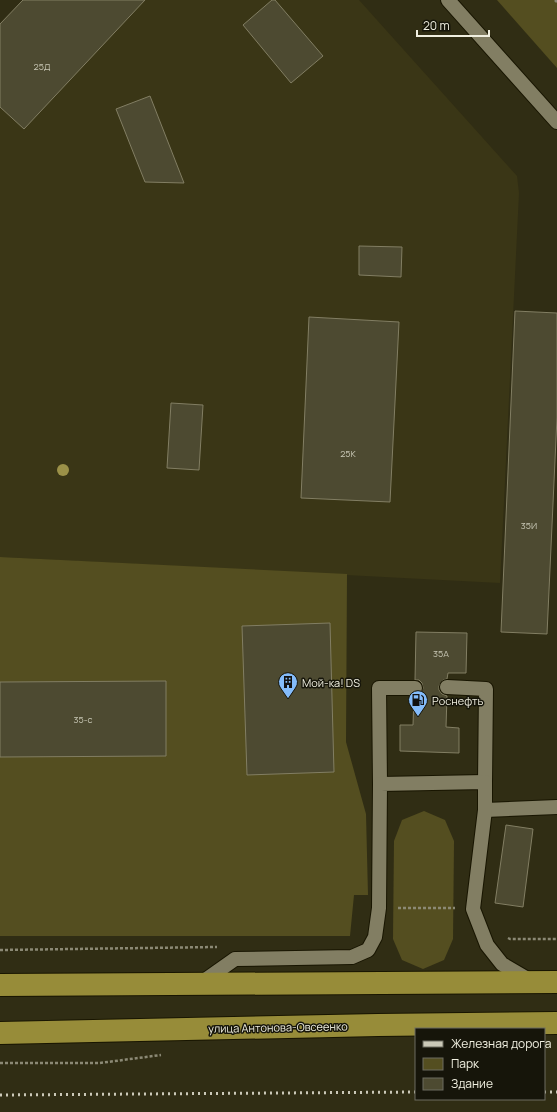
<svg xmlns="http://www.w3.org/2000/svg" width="557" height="1112" font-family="Manrope,sans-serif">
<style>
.built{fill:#3a3616}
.green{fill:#544e20}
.building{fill:#4d4a31;stroke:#827e63}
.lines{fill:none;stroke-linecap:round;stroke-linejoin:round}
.lane-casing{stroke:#181500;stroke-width:16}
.highway-casing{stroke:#181500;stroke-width:24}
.path{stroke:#8b8975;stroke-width:2.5;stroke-dasharray:3 2;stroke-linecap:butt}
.lane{stroke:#827e63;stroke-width:14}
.highway{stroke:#978c39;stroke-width:22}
.rail{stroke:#cbc9b8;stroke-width:3;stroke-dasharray:2 4;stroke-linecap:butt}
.tree{fill:#9b9148}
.labels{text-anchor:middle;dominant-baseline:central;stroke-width:3;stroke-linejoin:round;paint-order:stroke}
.number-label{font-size:9px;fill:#c7c6b4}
.poi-label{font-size:11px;fill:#f0efe0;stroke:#16150a;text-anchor:start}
.street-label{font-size:11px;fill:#f0efe0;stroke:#16150a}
</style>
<rect width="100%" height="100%" fill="#302d14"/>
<path class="built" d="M23 0H359L517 176 519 193 500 583 0 557V24Z"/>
<g class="green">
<path d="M497 0H557V68Z"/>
<path d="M0 557 347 574 346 742 366 814 368 895H354L350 936H0Z"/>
<path d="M424 811 445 820 454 841 453 939 444 960 423 969 402 960 393 939 394 841 402 820Z"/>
</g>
<g class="building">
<path d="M23 0H145L24 129 0 107V24Z"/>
<path d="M272 0H275L323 56 291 83 243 25Z"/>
<path d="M150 96 184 183 145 182 116 109Z"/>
<path d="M359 246 402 247 401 277 359 275Z"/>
<path d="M515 311 557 313V417L547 634 501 632Z"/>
<path d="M309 317 399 322 390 502 301 498Z"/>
<path d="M171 403 203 405 199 470 167 468Z"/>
<path d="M330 623 334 772 247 775 242 626Z"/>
<path d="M416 632 467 633 466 673H448L447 679 443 680 439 686V690L442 694 447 696 446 727 459 728V753L400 751V725H413L414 696 420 695 423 688 422 683 419 680H415Z"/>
<path d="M166 681V756L0 757V682Z"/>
<path d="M506 825 533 829 523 907 495 903Z"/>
</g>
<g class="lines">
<defs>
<g id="lane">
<path d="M448 0 557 122"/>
<path d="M447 687 486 689 485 782"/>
<path d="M380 784 379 688H415"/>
<path d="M485 810 557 807"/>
<path d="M201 983 235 959 352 957 368 950 375 937 379 908 380 784 485 782V810L473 909 487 945 502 964 531 981"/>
</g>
<g id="highway">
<path d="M0 985 557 982"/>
<path d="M0 1033 378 1025 557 1023"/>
</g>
</defs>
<use href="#lane" class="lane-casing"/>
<use href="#highway" class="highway-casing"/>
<g class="path">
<path d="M555 0 557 2"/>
<path d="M398 908H455"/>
<path d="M508 938 510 939H557"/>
<path d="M0 950 217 947"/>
<path d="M0 1063H100L161 1055"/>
</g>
<use href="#lane" class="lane"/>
<use href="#highway" class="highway"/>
<g class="rail">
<path d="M544 1092H557"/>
<path d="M0 1095 416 1092"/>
</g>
</g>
<circle class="tree" cx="63" cy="470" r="6"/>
<defs>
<symbol id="building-pin" viewBox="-11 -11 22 30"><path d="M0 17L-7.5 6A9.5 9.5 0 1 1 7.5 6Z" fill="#84bcfb" stroke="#16150a"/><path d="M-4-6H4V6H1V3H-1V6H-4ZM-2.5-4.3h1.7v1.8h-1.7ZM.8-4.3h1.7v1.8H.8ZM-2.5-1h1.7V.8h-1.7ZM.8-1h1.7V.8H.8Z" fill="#111"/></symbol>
<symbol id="fuel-pin" viewBox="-11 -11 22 30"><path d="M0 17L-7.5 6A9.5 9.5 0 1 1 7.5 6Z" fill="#84bcfb" stroke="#16150a"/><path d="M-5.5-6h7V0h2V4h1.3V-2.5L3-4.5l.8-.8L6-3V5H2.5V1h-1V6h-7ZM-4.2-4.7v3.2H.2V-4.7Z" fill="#111"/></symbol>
</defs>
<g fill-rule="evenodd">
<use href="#building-pin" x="277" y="671" width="22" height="30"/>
<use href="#fuel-pin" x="407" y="689" width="22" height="30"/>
</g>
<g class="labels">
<g class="number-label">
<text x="42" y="66">25Д</text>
<text x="348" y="453">25К</text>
<text x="529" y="525">35И</text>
<text x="441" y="653">35А</text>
<text x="83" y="719">35-с</text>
</g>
<g class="poi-label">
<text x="302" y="682">Мой-ка! DS</text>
<text x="432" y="700">Роснефть</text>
</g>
<g class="street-label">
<text transform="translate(278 1027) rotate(-1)">улица Антонова-Овсеенко</text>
</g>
</g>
<rect x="415" y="1028" width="130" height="72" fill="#16150a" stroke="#6d6c60"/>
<rect x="423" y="1041" width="20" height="6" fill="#cbc9b8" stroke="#6d6c60"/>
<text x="451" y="1048" font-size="12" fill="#f0efe0">Железная дорога</text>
<rect x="423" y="1058" width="20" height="12" fill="#544e20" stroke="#6d6c60"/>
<text x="451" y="1068" font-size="12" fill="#f0efe0">Парк</text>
<rect x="423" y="1078" width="20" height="12" fill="#4d4a31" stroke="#6d6c60"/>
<text x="451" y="1088" font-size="12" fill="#f0efe0">Здание</text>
<path d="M417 30v6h72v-6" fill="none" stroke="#f0efe0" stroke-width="2"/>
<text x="423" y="30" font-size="12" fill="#f0efe0" stroke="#16150a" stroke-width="3" paint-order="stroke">20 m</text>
</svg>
